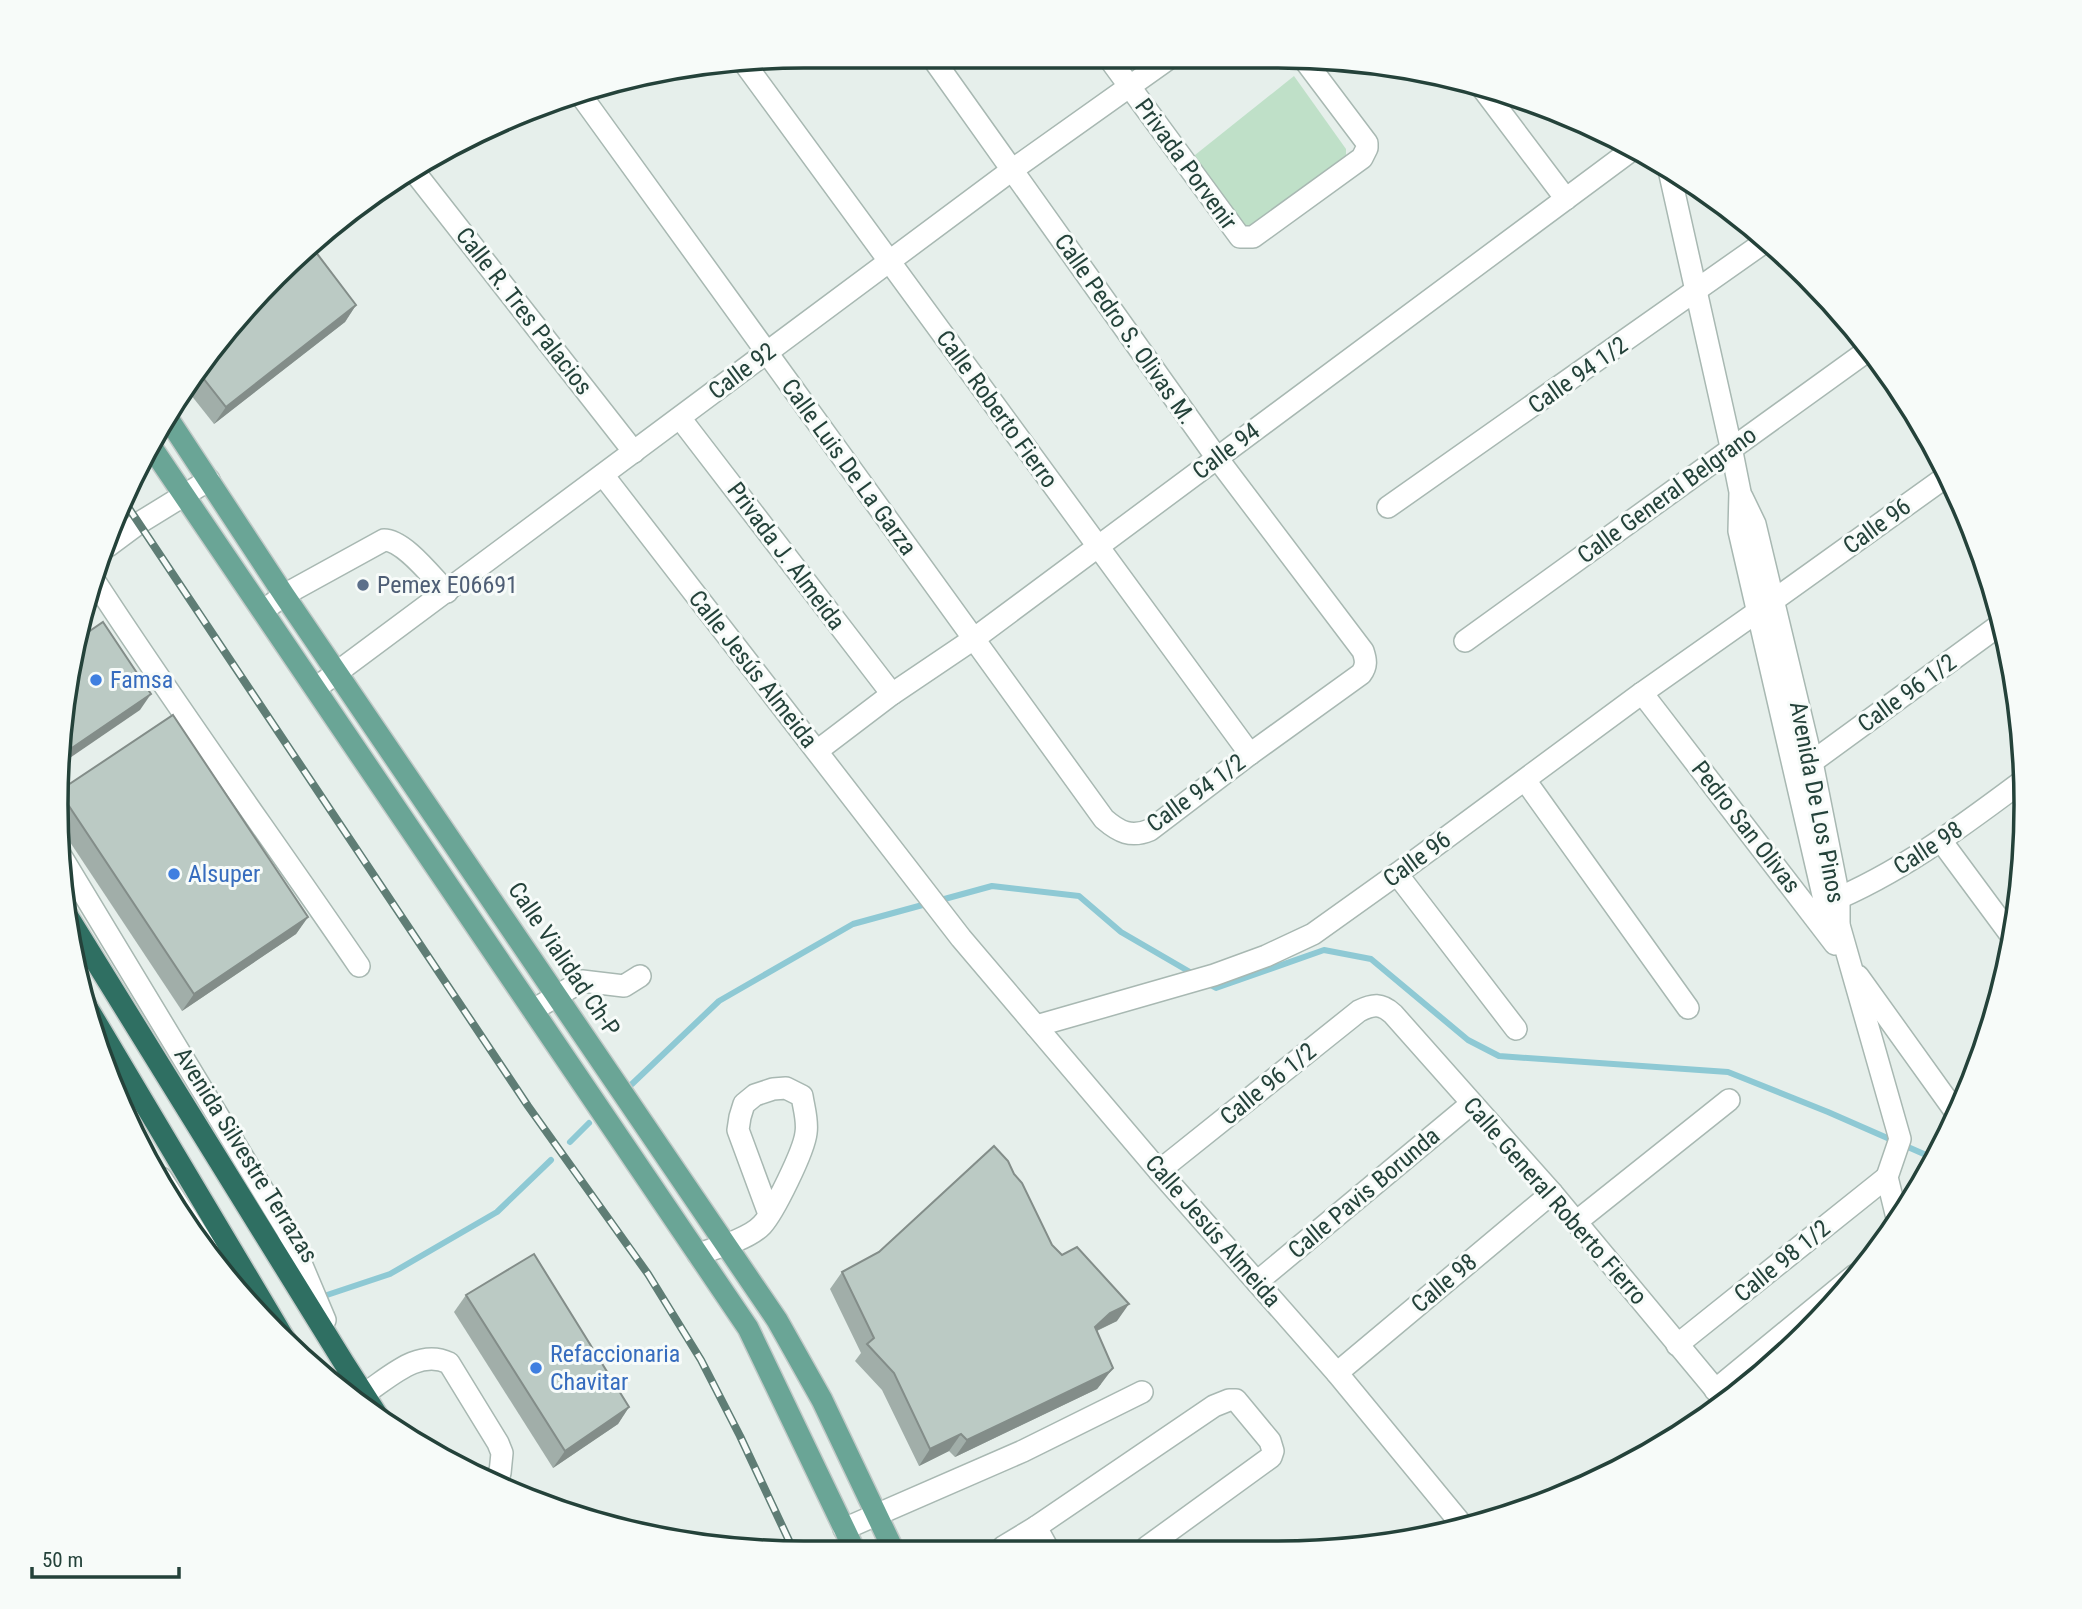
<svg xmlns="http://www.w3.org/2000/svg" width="2082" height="1609" font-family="'Roboto Condensed',sans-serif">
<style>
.green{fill:#bfe0c8}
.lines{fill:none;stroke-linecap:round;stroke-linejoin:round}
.stream{stroke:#8ec9d4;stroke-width:6}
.minor-casing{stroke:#a8b8b2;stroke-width:24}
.major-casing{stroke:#c2cac8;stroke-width:24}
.highway-casing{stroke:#c2cac8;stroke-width:24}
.minor{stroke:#fff;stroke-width:21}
.major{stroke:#6aa596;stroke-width:21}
.highway{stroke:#2f6f62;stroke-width:21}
.rail-casing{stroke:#5f7d75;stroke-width:8}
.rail{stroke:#f7fbf9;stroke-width:5;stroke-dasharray:16;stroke-linecap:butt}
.wall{fill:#a1aea9}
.shaded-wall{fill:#838d89}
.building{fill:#bbcac4;stroke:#838d89;stroke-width:2}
.service-dot{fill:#5c6f8a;stroke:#f7fbf9;stroke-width:2.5}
.shop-dot{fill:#3f7fe0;stroke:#f7fbf9;stroke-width:2.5}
.labels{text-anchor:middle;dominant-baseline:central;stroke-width:6;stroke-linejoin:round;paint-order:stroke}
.street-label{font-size:24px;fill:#24423a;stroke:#f7fbf9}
.service-label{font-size:24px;fill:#4e5e75;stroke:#f7fbf9;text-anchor:start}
.shop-label{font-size:24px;fill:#366cbe;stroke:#f7fbf9;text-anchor:start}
.rim{fill:none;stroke:#24423a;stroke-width:3.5}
</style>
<rect width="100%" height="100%" fill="#e6efeb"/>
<path class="green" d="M1294 76 1346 149V155L1246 232 1190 159Z"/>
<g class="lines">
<g class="stream">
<path d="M1207 983 1216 988 1324 950 1371 959 1468 1040 1499 1056 1728 1072 1828 1112 1933 1158"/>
<path d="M632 1084 719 1001 853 924 992 886 1079 896 1121 932 1195 975"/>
<path d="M570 1142 589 1123"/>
<path d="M327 1295 390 1274 497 1212 551 1160"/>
</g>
<defs>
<g id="minor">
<path d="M1108 57 1240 237H1253L1362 158 1367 148V143L1303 58"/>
<path d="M745 64 1250 754"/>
<path d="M1483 89 1566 199"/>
<path d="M580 94C753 337 931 576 1104 819 1119 832 1131 838 1150 830L1250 754 1361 674C1367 666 1366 660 1363 651L1217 458 931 56"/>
<path d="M413 170 634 452"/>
<path d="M1669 170 1731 447 1740 492 1739 531 1825 904 1839 925"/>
<path d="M680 418 892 694"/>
<path d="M603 475 961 938 1159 1171 1337 1373 1463 1526"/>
<path d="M1742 497 1755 524 1812 762 1839 898V925L1900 1139 1887 1177 1898 1222"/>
<path d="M1388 507 1766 241"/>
<path d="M108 546 139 523 209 480"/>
<path d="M94 580C179 711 271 837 359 966"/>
<path d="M1774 600 1947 476"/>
<path d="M263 611 284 595 384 540C404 540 432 577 447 592"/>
<path d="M1465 641 1870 349"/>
<path d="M316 688 1012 170 1171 57"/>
<path d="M1642 693 1835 944"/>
<path d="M817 751 892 694 975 638 1633 149"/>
<path d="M1812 762 2001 624"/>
<path d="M1525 780 1688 1008"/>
<path d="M1942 842 2013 938"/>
<path d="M61 856 287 1230 325 1320"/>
<path d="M1397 874 1516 1029"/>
<path d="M1827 903C1900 873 1961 827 2024 780"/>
<path d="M1858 976 1957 1114"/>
<path d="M533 1010 582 981 624 986 640 976"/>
<path d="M1036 1026 1214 975 1266 956 1313 934 1397 874 1642 693 1757 612"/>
<path d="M1159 1171 1359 1011C1373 1004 1381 1003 1393 1014L1552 1193 1725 1401"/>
<path d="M161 1178 208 1251"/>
<path d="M1576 1222 1729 1100"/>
<path d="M698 1254C716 1248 749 1239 762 1225 774 1212 804 1151 806 1133 808 1121 804 1109 802 1096L786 1088 773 1089 755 1095 744 1104 740 1117 738 1130 769 1214"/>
<path d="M1257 1282 1471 1104"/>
<path d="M1677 1345 1887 1177"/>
<path d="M1337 1373 1552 1193"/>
<path d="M1715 1390 1855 1275"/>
<path d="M364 1394C389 1378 418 1348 449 1363L498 1443 502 1453 500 1473 490 1481"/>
<path d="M1036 1527 1047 1547"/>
<path d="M844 1529 1023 1451 1142 1392"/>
<path d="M1003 1547 1036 1527 1214 1406 1229 1400H1236L1270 1441 1273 1451 1271 1457 1147 1547"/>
</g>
<g id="major">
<path d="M167 417 284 595 777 1320 822 1400 892 1547"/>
<path d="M150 445 748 1328 853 1547"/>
</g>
<g id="highway">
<path d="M67 915 344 1363 381 1421"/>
<path d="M84 1002 287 1343"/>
</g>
</defs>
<use href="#minor" class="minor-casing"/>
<use href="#major" class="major-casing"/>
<use href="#highway" class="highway-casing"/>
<use href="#minor" class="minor"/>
<use href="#major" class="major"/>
<use href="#highway" class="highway"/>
<defs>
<path id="rail" d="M126 504 528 1106 648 1274 701 1360 740 1436 792 1547"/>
</defs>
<use href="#rail" class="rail-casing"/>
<use href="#rail" class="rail"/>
</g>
<g class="wall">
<path d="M275 276 356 305 345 322 214 424 187 390Z"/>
<path d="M59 791 308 917 296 934 182 1011 58 824 56 805 57 794Z"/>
<path d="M1014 1174 1052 1245 1117 1321 1097 1331 1101 1384 1097 1389 955 1457 949 1451 919 1466 882 1390 855 1361 861 1353 830 1289 842 1272 879 1252Z"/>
<path d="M466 1295 629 1407 618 1424 553 1468 454 1312Z"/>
</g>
<g class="shaded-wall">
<path d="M356 305 345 322 214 424 226 407Z"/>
<path d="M151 694 140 710 61 764 63 754Z"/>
<path d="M308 917 296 934 182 1011 194 994Z"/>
<path d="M1129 1304 1117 1321 1098 1330 1083 1344 1095 1327 1110 1313Z"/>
<path d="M1113 1368 1101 1384 1097 1389 955 1457 967 1440Z"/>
<path d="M629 1407 618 1424 553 1468 565 1451Z"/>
<path d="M961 1434 949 1451 919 1466 930 1449Z"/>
</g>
<g class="building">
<path d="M312 247 356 305 226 407 200 374 275 276Z"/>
<path d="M103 622 151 694 63 754 78 639Z"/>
<path d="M173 715 308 917 194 994 59 791Z"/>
<path d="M994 1146 1008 1161 1014 1174 1022 1183 1052 1245 1062 1255 1077 1247 1129 1304 1110 1313 1095 1327 1113 1368 1109 1372 967 1440 961 1434 930 1449 894 1373 867 1344 874 1338 842 1272 879 1252Z"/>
<path d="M534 1254 629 1407 565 1451 466 1295Z"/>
</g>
<circle class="service-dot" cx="363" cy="585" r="7"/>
<g class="shop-dot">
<circle cx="96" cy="680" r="7"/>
<circle cx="174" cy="874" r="7"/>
<circle cx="536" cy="1368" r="7"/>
</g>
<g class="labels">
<g class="street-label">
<text transform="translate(1186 164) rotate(54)">Privada Porvenir</text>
<text transform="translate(524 311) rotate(52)">Calle R. Tres Palacios</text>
<text transform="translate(1125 329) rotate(55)">Calle Pedro S. Olivas M.</text>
<text transform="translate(742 371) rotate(-37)">Calle 92</text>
<text transform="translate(1578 375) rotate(-35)">Calle 94 1/2</text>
<text transform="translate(997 409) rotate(54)">Calle Roberto Fierro</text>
<text transform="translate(1226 451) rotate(-37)">Calle 94</text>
<text transform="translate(849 467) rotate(54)">Calle Luis De La Garza</text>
<text transform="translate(1667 495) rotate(-36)">Calle General Belgrano</text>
<text transform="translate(1877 526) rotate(-36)">Calle 96</text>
<text transform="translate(786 556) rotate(53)">Privada J. Almeida</text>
<text transform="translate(753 669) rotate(52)">Calle Jesús Almeida</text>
<text transform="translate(1907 693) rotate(-36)">Calle 96 1/2</text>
<text transform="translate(1196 793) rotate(-36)">Calle 94 1/2</text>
<text transform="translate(1817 802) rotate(79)">Avenida De Los Pinos</text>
<text transform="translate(1746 827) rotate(52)">Pedro San Olivas</text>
<text transform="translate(1928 848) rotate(-33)">Calle 98</text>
<text transform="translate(1417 859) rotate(-36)">Calle 96</text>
<text transform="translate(564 959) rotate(56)">Calle Vialidad Ch-P</text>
<text transform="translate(1268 1084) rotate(-39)">Calle 96 1/2</text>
<text transform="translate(246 1155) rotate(58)">Avenida Silvestre Terrazas</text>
<text transform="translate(1364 1193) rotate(-40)">Calle Pavis Borunda</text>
<text transform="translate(1555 1201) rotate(49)">Calle General Roberto Fierro</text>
<text transform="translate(1213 1231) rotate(49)">Calle Jesús Almeida</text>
<text transform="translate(1782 1261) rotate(-39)">Calle 98 1/2</text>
<text transform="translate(1444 1283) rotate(-40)">Calle 98</text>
</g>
<g class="service-label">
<text x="377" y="585">Pemex E06691</text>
</g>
<g class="shop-label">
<text x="110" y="680">Famsa</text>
<text x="188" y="874">Alsuper</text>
<text x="550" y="1354">Refaccionaria<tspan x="550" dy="28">Chavitar</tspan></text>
</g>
</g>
<path d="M0 0H2082V1609H0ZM804 68H1278A736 736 0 0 1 2014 804V805A736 736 0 0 1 1278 1541H804A736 736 0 0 1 68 805V804A736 736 0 0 1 804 68Z" fill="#f7fbf9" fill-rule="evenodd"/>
<path class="rim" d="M804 68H1278A736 736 0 0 1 2014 804V805A736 736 0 0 1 1278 1541H804A736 736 0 0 1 68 805V804A736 736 0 0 1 804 68Z"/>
<path d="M32 1567v10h147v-10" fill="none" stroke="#24423a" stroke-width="3.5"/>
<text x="42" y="1567" font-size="21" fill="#24423a" stroke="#f7fbf9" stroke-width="5" paint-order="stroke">50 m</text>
</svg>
